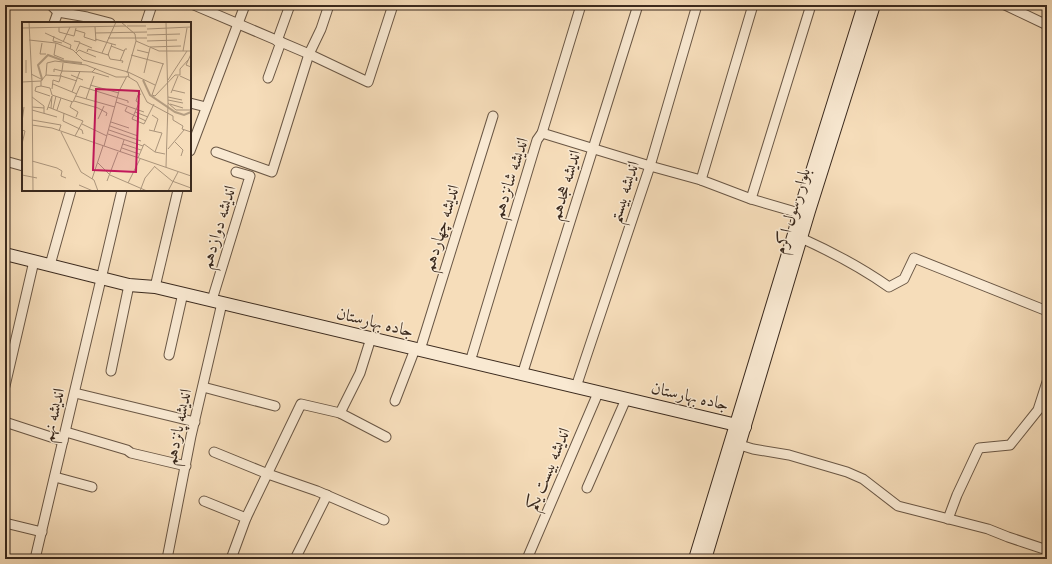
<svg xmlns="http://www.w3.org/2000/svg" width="1052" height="564" font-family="'IM FELL Double Pica',Amiri,serif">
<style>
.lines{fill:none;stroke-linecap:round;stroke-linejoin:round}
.street-casing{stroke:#6a5745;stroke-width:11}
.secondary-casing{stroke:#3b2a1e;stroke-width:14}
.street{stroke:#f9e9d2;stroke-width:9}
.secondary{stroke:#f9e9d2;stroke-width:12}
.labels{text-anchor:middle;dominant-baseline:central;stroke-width:3;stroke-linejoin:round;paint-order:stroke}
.street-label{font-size:17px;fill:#3b2a1e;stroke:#f9e9d2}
.inset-river{fill:none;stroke:#b6a085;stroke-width:2}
.inset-road{fill:none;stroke:#ab957c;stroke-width:1}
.view{fill:#c2185b;fill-opacity:0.15;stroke:#c2185b;stroke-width:2}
.inset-edge{fill:none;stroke:#3b2a1e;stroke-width:2}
</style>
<rect width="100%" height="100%" fill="#f6ddba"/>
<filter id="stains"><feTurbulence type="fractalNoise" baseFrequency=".005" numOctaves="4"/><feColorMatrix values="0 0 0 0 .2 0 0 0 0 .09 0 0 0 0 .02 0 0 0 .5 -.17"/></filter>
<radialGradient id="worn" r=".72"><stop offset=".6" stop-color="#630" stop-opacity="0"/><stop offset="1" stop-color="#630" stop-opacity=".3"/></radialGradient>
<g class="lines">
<defs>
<g id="street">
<path d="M51 5 58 12 87 17 110 23"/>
<path d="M194 5 309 54 368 82 393 5"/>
<path d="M1005 5 1047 25"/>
<path d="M54 23 58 12"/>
<path d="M146 23 152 5"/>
<path d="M277 41 290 5"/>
<path d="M268 78 281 42"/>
<path d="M190 103 206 107"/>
<path d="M542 133 650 166 701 180 751 199 799 213"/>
<path d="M190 151 245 5"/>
<path d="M216 152 272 172 309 54 321 29 329 5"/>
<path d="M5 161 23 166"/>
<path d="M701 180 753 5"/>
<path d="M751 199 811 5"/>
<path d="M801 238C832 252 862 268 889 287L904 279 914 258 1047 311"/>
<path d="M50 265 71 190"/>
<path d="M155 287 178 190"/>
<path d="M212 300 250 176 236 172"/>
<path d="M420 350 493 116"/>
<path d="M169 355 183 293"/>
<path d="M470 362 537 140 542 133 581 5"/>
<path d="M111 371 129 285"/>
<path d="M522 375 638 5"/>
<path d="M5 386 34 261"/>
<path d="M203 387 275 406"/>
<path d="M576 387 650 166 697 5"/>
<path d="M75 393 195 422"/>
<path d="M395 401 415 349"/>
<path d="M340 413 360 373 371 338"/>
<path d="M5 422 63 441"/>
<path d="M66 432 127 450 131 453 186 466"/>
<path d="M740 445 753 449 789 455 847 472 863 479 898 506 988 529 1008 537 1047 550"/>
<path d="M214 452 268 474 317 491 384 520"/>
<path d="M55 477 92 487"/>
<path d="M587 488 626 399"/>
<path d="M204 501 246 518"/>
<path d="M948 519 957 495 979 448 1010 445 1038 410 1047 382"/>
<path d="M5 523 42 532"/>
<path d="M35 559 122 190"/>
<path d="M167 559 191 436 222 303"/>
<path d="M231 559 246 518 301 404 340 413 386 437"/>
<path d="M295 559 327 495"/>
<path d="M527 559 598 393"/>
</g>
<g id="secondary">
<path d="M5 254 129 285 155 287 745 427"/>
<path d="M695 559 794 234 799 213 864 5"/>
<path d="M705 559 809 211 874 5"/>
</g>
</defs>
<use href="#street" class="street-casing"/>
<use href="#secondary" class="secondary-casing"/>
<use href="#street" class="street"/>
<use href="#secondary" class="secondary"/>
</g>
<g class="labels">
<g class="street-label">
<text transform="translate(510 178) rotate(-72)">اندیشه شانزدهم</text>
<text transform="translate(565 185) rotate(-73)">اندیشه هجدهم</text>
<text transform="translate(624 192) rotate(-72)">اندیشه بیستم</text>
<text transform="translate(792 211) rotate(-73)">بلوار رسول اکرم</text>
<text transform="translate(218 227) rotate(-73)">اندیشه دوازدهم</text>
<text transform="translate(441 228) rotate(-73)">اندیشه چهاردهم</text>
<text transform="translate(375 322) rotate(14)">جاده بهارستان</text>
<text transform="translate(690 396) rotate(13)">جاده بهارستان</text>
<text transform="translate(53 415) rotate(-77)">اندیشه نهم</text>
<text transform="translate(178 427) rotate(-78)">اندیشه پانزدهم</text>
<text transform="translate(548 469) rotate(-67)">اندیشه بیست یکم</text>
</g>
</g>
<g transform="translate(22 22)">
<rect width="169" height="169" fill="#f6ddba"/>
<path class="inset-river" d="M20 57 16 43 26 33 42 39 60 41M121 58 128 73 153 90 162 93 169 90"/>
<path class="inset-road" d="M7 0 10 60M99 0 113 12 114 19 105 51M144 0 146 81 144 145M105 4H124M37 5V10L52 14 54 6M0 6 104 4M125 7 169 5M53 8 63 11 62 15 74 19 73 5M23 11 49 23 48 27M73 11 125 10M125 13 158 12M32 14 31 19 40 21M86 16H125M73 17 94 23M7 18 34 21 51 28 61 38 106 50 107 55M52 19 58 20 54 29M114 19 137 29H169M125 19 155 18M41 20 48 5M20 21 18 32H24M34 21 32 33 42 37M58 21 70 26M89 24 102 29M128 25 159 24M115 28 127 31M161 29 165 6M65 30 66 27 86 33 90 22M54 31 57 28 74 35M80 31 94 0M86 32 88 37 101 39 100 41M169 32 164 43 169 45M109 33 142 42M4 38V51M98 39 103 27H105M141 42 130 73 133 74 153 53H158V47L166 38M32 50V47L40 49 41 41M70 50 87 55M106 50 133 63M122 51 128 26M9 52 21 58M24 53 25 41 33 39 64 43 94 55H104M49 53 61 58M39 54 55 59M158 54 169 59M146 58 165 29M19 59 24 53 38 54 40 49 70 50 74 46M0 60 19 59V64L28 66 30 73 51 80 58 64 106 79V81M10 60 11 169M31 62 55 72M68 63 97 71M19 64 14 65 13 69 28 74M30 67 31 58 37 60 39 53M150 68 163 71M50 70 58 49M149 71 156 54M119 72 116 73 114 79 117 81 110 97 122 102 132 82M54 74 93 85M10 75 22 84V91M146 75 160 78M64 77 72 54M146 78 161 81M52 79 76 86 85 91 84 94M50 80 48 85 56 90 54 95M94 80 122 90M146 81 154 88H169M148 82 161 86M10 85 22 86M26 85 61 99 53 114M105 85 103 89 124 99M29 86 30 74M31 87 34 74M10 88 35 95M25 88 30 74M35 88 39 76M113 90 126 95M42 91 41 99 60 108 61 112M130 93 136 97 132 109M76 97 82 84M10 98 39 103 37 109M0 100 2 85M89 100 107 106M60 102 85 114M10 103 30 106 169 154M88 104 116 114M0 108 3 109 0 122M87 108 119 119M127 108 140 111M39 110 59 150 72 158 76 169M140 111 133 130 143 132M86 112 121 124M153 120 161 128 159 134M101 122 119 128M82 124 97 69 105 54 115 60 125 80 151 94V98L161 104 160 107 169 110M100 126 117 132M146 127 162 108M98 130 102 118M116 136 122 122 133 130M10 139 35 146 40 149 39 154 44 156M75 140 88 153 125 169M133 145 150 159 169 166M0 153 15 156M70 157 81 124M85 159 96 130M106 161 118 137M57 163 71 169M118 169 123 156 133 144M146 169 156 150"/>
<path class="view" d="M74 67 117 69 114 150 71 148Z"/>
<rect width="169" height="169" class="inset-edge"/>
</g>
<rect width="1052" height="564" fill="none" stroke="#f6ddba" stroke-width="20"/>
<rect x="6" y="6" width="1040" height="552" fill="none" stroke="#3b2a1e" stroke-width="2"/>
<rect x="10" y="10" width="1032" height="544" fill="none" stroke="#3b2a1e"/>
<rect width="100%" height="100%" filter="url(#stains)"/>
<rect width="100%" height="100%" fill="url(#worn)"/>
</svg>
